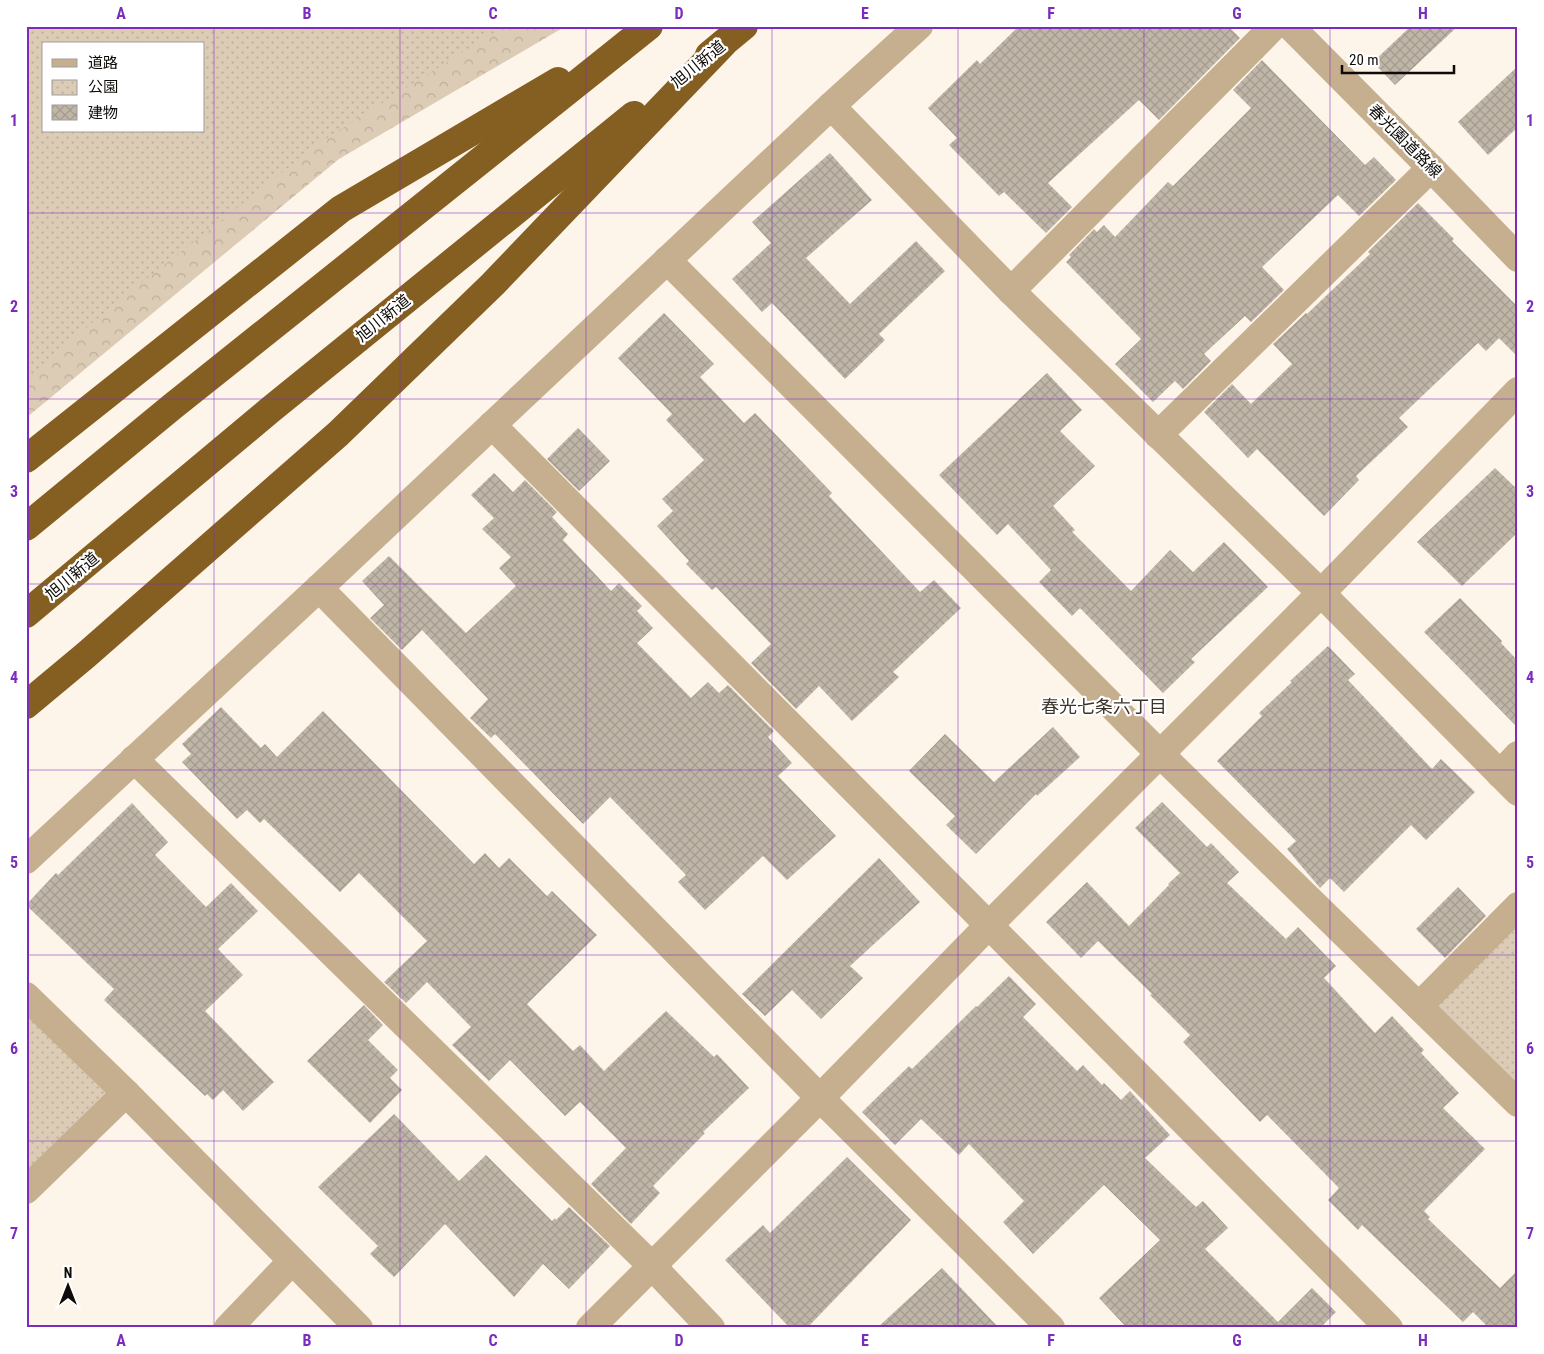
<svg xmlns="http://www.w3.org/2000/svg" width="1544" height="1354" font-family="'Roboto Condensed','Noto Sans JP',sans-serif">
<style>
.forest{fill:url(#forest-crowns);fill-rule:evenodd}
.park{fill:url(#park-dots);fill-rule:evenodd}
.building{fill:url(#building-cross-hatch)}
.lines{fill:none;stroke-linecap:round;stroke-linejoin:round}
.minor{stroke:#c6af8f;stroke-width:28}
.highway{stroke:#855f22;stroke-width:28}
.grid{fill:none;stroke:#7b2cbf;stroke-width:1;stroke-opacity:0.55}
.labels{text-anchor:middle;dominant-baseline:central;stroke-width:4.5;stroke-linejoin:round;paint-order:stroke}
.street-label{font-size:16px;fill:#0e0b07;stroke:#fff}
.neighbourhood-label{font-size:18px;fill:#3b3328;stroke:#fff}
.neatline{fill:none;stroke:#7b2cbf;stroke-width:2}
.grid-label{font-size:16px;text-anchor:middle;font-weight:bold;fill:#7b2cbf}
</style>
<defs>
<pattern id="forest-crowns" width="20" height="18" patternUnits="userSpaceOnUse" patternTransform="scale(1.25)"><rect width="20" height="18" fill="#dcccb6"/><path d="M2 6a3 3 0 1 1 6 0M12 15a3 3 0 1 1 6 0" fill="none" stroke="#bcae9b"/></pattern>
<pattern id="park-dots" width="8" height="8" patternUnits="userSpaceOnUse" patternTransform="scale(1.25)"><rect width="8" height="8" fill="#dcccb6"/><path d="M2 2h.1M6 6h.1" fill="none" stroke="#bcae9b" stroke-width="1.8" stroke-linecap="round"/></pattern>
<pattern id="building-cross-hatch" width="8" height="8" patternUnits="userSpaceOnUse" patternTransform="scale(1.25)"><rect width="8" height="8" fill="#c0b6a8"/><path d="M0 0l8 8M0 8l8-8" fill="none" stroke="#a49b8f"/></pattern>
</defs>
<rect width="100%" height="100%" fill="#fef5ea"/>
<path class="forest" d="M26 26H566L339 159 26 418ZM44 44H204V131H44Z"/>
<g class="park">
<path d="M26 26H504L321 142 122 298 26 379ZM44 44H204V131H44Z"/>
<path d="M1518 906V1103L1419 1006Z"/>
<path d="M26 996 126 1093 26 1190Z"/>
</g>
<g class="building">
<path d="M1019 26H1228L1240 38 1159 120 1139 100 1048 183 1072 207 1046 233 1004 192 999 196 949 145 957 138 928 108 977 60 980 64Z"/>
<path d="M1411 26H1458L1395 85 1373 62Z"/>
<path d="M1262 60 1365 165 1374 157 1396 180 1359 216 1338 195 1262 267 1284 290 1251 322 1245 316 1204 354 1211 361 1183 389 1175 381 1153 402 1115 364 1141 339 1066 262 1071 257 1069 255 1094 229 1097 232 1104 225 1115 237 1168 182 1173 186 1251 108 1233 90Z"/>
<path d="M1518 66V127L1488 155 1458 122Z"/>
<path d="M830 153 872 200 806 258 850 304 916 241 945 271 879 334 885 340 845 379 772 303 762 312 732 279 771 243 752 222Z"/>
<path d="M1418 203 1454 239 1452 241 1518 307V357L1499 338 1486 351 1478 343 1399 418 1408 427 1356 476 1359 480 1324 516 1257 449 1248 458 1204 412 1232 384 1251 404 1292 364 1273 344 1306 313 1307 314 1370 254 1368 252Z"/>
<path d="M664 313 714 364 700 377 744 423 755 413 832 493 829 496 920 592 934 580 961 608 893 672 899 677 852 721 819 686 796 709 751 663 771 644 716 587 712 590 686 564 689 561 657 526 673 511 662 499 704 460 666 420 672 414 618 358Z"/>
<path d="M1047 373 1082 410 1060 431 1095 466 1053 506 1075 530 1072 532 1131 591 1170 550 1193 572 1224 542 1268 587 1191 659 1195 662 1163 693 1080 608 1072 616 1039 582 1051 570 1008 524 997 535 939 475Z"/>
<path d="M578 428 610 461 579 491 547 459Z"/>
<path d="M1495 468 1518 490V532L1462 586 1417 542Z"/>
<path d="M494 473 513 492 525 480 557 512 552 517 568 534 563 540 611 591 619 583 642 606 637 611 653 628 637 643 691 698 708 682 719 693 728 685 774 731 768 737 792 763 778 776 836 836 787 880 763 856 705 910 678 882 686 875 610 797 583 824 495 734 491 738 470 718 488 699 422 630 402 650 370 618 384 605 362 581 389 556 466 633 516 586 499 568 511 557 482 529 494 518 471 495Z"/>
<path d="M1460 598 1502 641 1501 643 1518 661V728L1424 632Z"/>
<path d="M1328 646 1355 674 1348 680 1432 769 1441 759 1475 792 1426 840 1411 825 1344 892 1330 878 1320 888 1287 849 1296 841 1217 761 1262 716 1259 713 1292 682 1290 681Z"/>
<path d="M221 707 261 748 265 744 277 757 323 711 474 864 485 853 499 868 509 858 547 896 552 891 597 935 527 1004 573 1051 580 1045 604 1071 666 1011 714 1057 717 1054 749 1088 703 1132 705 1133 653 1186 660 1193 631 1224 591 1184 626 1148 580 1102 565 1116 510 1060 489 1081 452 1045 471 1027 427 982 406 1003 384 982 427 941 359 873 340 892 264 819 260 823 247 810 237 819 182 762 191 754 182 744Z"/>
<path d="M1053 727 1080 757 1037 796 1036 794 976 854 946 825 955 816 909 771 945 734 994 782Z"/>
<path d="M1162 802 1207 847 1211 843 1239 872 1227 883 1286 939 1298 927 1336 966 1324 978 1375 1033 1392 1016 1424 1050 1421 1053 1459 1093 1443 1108 1485 1149 1424 1211 1430 1217 1428 1219 1500 1288 1518 1270V1328H1489L1473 1312 1463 1322 1362 1225 1358 1230 1328 1200 1339 1188 1267 1115 1260 1122 1183 1042 1190 1035 1150 995 1152 994 1098 941 1081 958 1046 922 1087 882 1129 926 1169 885 1168 884 1180 873 1135 828Z"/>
<path d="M132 803 168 842 155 855 206 907 231 883 258 911 218 949 243 975 205 1011 274 1082 243 1111 223 1090 213 1100 207 1094 205 1096 104 1000 114 989 26 905 56 873 58 875Z"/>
<path d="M879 858 920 902 850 966 863 978 821 1019 792 990 765 1016 742 994Z"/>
<path d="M1458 887 1486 916 1445 958 1416 929Z"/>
<path d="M1009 976 1036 1004 1023 1017 1077 1071 1083 1065 1102 1085 1104 1083 1121 1100 1130 1091 1170 1135 1145 1158 1196 1207 1203 1201 1228 1228 1205 1249 1278 1322 1312 1288 1336 1312 1320 1328H1127L1099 1298 1160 1240 1104 1185 1033 1254 1003 1222 1024 1201 969 1144 959 1155 921 1119 895 1145 862 1112 909 1066 912 1069 976 1006 977 1007Z"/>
<path d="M364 1005 383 1025 368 1040 398 1070 390 1078 402 1090 370 1123 307 1061Z"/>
<path d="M394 1114 459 1181 486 1155 552 1221 555 1218 556 1220 569 1207 610 1246 569 1289 543 1264 514 1297 445 1224 394 1277 370 1254 378 1246 318 1187Z"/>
<path d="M847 1157 911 1220 807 1328H790L725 1260 763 1225 770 1233Z"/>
<path d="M942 1268 999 1328H877Z"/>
</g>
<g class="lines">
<g class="minor">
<path d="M1290 26 1431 168 1518 258"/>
<path d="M831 106 1011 291 1321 593 1518 792"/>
<path d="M667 260 1160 754 1518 1103"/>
<path d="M1011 291 1274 26"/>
<path d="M492 425 1389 1328"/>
<path d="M1158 435 1431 168"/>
<path d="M319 588 820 1098 1051 1328"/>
<path d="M134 759 652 1266 711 1328"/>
<path d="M1500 774 1518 755"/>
<path d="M26 860 319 588 831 106 919 26"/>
<path d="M26 996 126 1093 359 1328"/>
<path d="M1419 1006 1518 906"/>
<path d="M26 1190 126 1093"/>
<path d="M228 1328 292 1261"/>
<path d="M590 1328 820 1098 989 925 1321 593 1518 391"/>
</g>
<g class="highway">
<path d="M709 55 744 26"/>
<path d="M26 459 341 209 558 81"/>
<path d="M26 527 173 406 649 26"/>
<path d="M26 614 270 410 634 115"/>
<path d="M26 705 86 655 338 434 493 284 723 44"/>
</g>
</g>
<path class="grid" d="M214 26V1328M400 26V1328M586 26V1328M772 26V1328M958 26V1328M1144 26V1328M1330 26V1328M26 213H1518M26 399H1518M26 584H1518M26 770H1518M26 955H1518M26 1141H1518"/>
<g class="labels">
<g class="street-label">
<text transform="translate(698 64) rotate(-39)">旭川新道</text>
<text transform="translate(1405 141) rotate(45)">春光園道路線</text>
<text transform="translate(383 318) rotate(-39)">旭川新道</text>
<text transform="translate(72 576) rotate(-40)">旭川新道</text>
</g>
<g class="neighbourhood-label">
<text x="1104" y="706">春光七条六丁目</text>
</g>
</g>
<rect width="1544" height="1354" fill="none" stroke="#ffffff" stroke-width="55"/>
<rect x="42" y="42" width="162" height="90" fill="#ffffff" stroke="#9f9d9c"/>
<rect x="52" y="59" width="25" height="8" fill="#c6af8f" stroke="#9f9d9c"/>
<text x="88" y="68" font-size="15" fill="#0e0b07">道路</text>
<rect x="52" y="80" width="25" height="15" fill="url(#park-dots)" stroke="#9f9d9c"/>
<text x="88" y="92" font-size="15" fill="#0e0b07">公園</text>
<rect x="52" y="105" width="25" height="15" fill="url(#building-cross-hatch)" stroke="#9f9d9c"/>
<text x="88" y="118" font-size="15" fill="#0e0b07">建物</text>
<g transform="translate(68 1286)" stroke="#ffffff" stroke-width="4" paint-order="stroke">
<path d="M0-4L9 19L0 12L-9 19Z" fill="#0e0b07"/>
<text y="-8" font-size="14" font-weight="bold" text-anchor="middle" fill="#0e0b07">N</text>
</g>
<path d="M1342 65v8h112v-8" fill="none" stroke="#0e0b07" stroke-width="2.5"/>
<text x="1349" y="65" font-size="15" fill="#0e0b07" stroke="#ffffff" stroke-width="4" paint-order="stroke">20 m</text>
<rect x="28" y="28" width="1488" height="1298" class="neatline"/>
<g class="grid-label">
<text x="121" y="19">A</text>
<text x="307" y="19">B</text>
<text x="493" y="19">C</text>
<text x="679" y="19">D</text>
<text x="865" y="19">E</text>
<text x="1051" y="19">F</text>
<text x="1237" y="19">G</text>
<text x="1423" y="19">H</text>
<text x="14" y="126">1</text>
<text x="1530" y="126">1</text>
<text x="14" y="312">2</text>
<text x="1530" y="312">2</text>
<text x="14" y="497">3</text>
<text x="1530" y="497">3</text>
<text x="14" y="683">4</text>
<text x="1530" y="683">4</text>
<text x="14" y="868">5</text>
<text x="1530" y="868">5</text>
<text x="14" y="1054">6</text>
<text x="1530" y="1054">6</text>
<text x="14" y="1239">7</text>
<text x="1530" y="1239">7</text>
<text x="121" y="1346">A</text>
<text x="307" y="1346">B</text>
<text x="493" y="1346">C</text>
<text x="679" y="1346">D</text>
<text x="865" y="1346">E</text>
<text x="1051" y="1346">F</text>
<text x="1237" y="1346">G</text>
<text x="1423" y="1346">H</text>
</g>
</svg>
